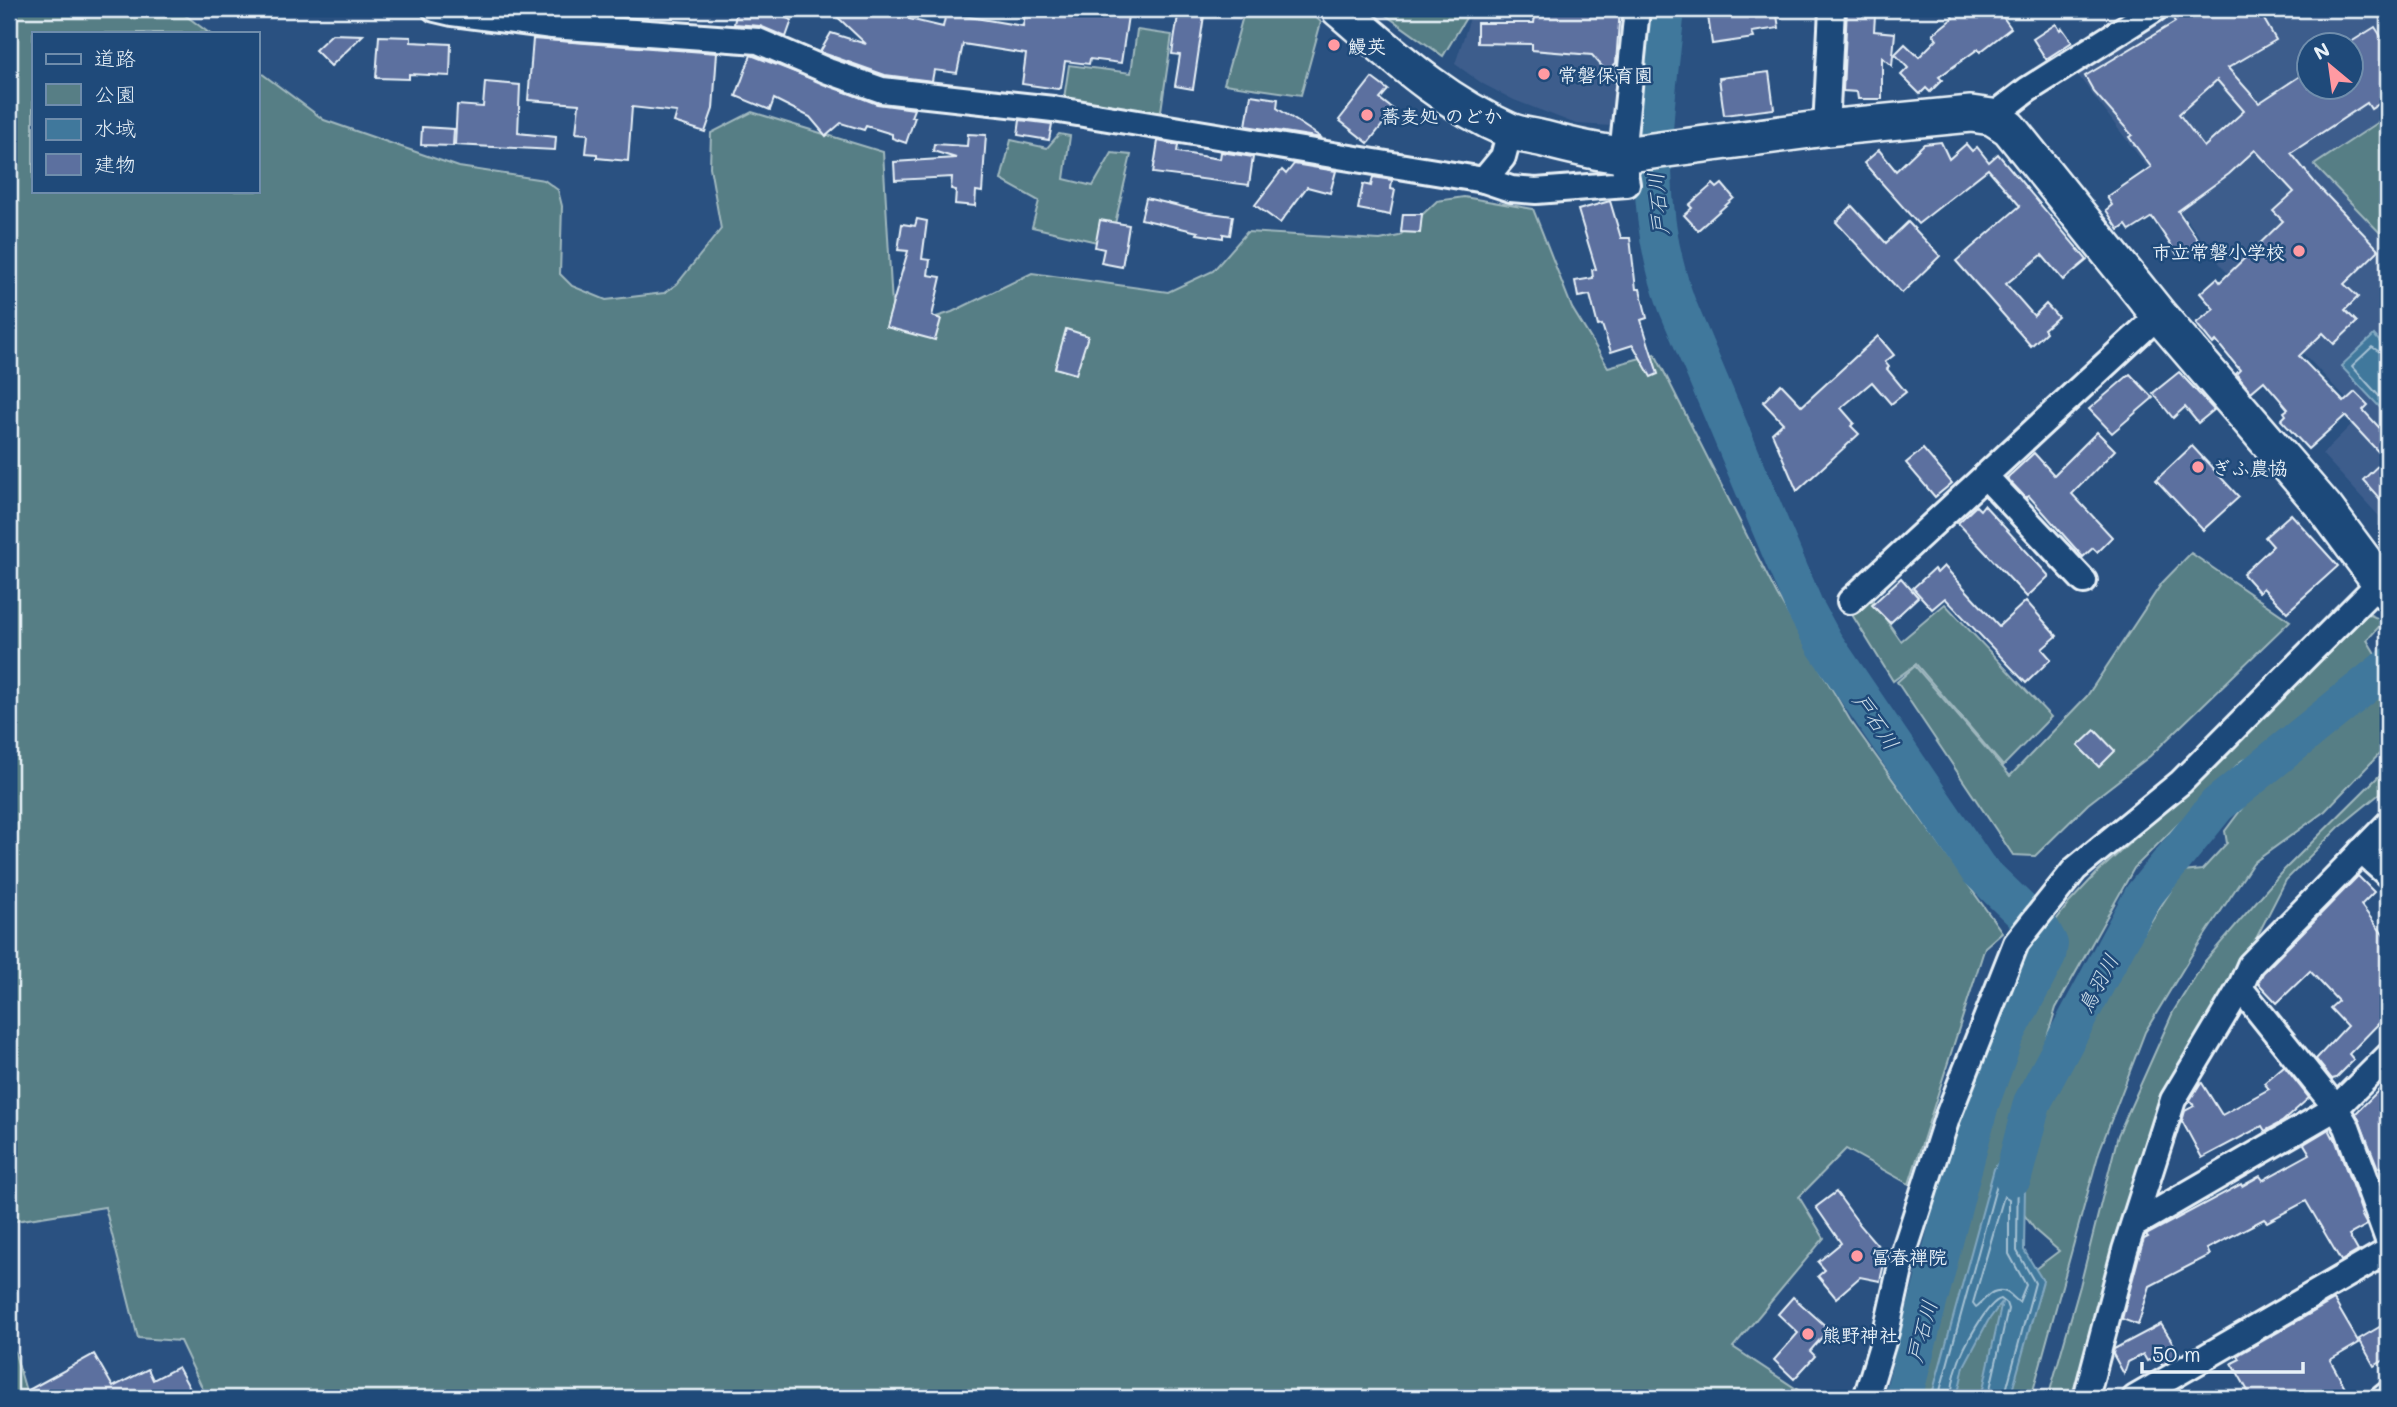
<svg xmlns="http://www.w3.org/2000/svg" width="2397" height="1407" font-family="Mali,'Klee One',sans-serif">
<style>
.built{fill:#3c5d8c;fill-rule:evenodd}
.green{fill:#577e85;stroke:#a0b8be;stroke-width:2}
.water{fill:#40789c;stroke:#83a8c1;stroke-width:2}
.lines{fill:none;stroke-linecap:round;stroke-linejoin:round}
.shore{stroke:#a5c1d3;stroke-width:2}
.river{stroke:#40789c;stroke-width:38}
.building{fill:#5c709f;stroke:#e8f1f8;stroke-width:2;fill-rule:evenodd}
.street-casing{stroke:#e8f1f8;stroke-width:30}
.secondary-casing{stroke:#e8f1f8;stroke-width:40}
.street{stroke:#1f4a7a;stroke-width:24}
.secondary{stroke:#1f4a7a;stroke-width:35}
.poi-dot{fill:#ff9aa2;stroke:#1f4a7a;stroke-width:2.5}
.labels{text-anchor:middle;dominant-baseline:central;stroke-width:5;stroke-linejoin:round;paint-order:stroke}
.poi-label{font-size:19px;font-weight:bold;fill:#e8f1f8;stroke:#1f4a7a;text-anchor:start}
.water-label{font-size:21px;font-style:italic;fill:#cfdfea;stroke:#1f4a7a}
</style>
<rect width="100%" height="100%" fill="#2a5181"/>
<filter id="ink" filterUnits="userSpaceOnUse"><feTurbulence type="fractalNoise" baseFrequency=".0143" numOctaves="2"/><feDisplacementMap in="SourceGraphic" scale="14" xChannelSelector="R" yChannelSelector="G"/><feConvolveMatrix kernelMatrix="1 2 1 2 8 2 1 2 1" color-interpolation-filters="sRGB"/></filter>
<g filter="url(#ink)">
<g class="built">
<path d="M1533 9H1628L1612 126 1576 124 1514 100 1483 84 1455 64 1471 15 1529 21Z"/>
<path d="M2177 9H2388V526L2322 454 2361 415 2224 269 2074 70ZM2310 46H2352V88H2310Z"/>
</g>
<g class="green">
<path d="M9 9H177L209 33H33V191H257V70L324 120 459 167 544 180 558 190 562 206 560 274 572 286 606 300 664 293 677 284 721 229 710 167 711 133 752 112 883 152 892 305 900 320 917 323 952 312 1032 273 1168 292 1213 271 1247 232 1380 240 1399 236 1437 201 1464 197 1533 209 1572 308 1608 367 1655 354 1777 595 1850 720 2002 932 1985 947 1909 1184 1846 1149 1799 1197 1824 1238 1733 1347 1810 1398H207L180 1341 138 1338 105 1207 9 1222Z"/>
<path d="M1245 9H1306L1321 22 1301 95 1224 84Z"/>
<path d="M1382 9H1529L1528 15 1470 11 1443 56 1380 11Z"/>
<path d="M1137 30 1172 35 1160 118 1063 105 1069 65 1131 73Z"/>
<path d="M2388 116V241L2314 165Z"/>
<path d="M1059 134 1070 136 1064 179 1093 186 1112 153 1131 155 1110 245 1032 227 1039 201 1001 180 1011 140 1047 148Z"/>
<path d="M2191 553 2290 621 2150 756 2088 804 2035 856 2013 855 1897 682 1915 666 2010 776 2087 696 2162 583Z"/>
<path d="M1871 598 1901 641 1945 604 2051 717 2003 766 1916 664 1893 681 1851 613Z"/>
<path d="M2368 614 2384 621 2367 640 2379 660 2360 678 2355 701 2241 761 2134 868 2056 1008 1936 1398H1885L1960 1139 2002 1022 2032 952 2069 903 2098 872 2179 798Z"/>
<path d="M2388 692V745L2325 811 2253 863 2191 956 2145 1032 2099 1152 2031 1398H1952L1984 1308 2059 1251 2036 1231 2015 1202 2035 1137 2054 1087 2131 952 2183 872 2202 870 2227 843 2225 831 2288 747Z"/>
<path d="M2388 767V787L2339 827 2286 880 2244 962 2204 1025 2075 1398H2048L2080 1286 2118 1135 2173 1012 2205 961 2280 874Z"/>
<path d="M12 1343 28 1398H9V1344Z"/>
</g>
<g class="water">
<path d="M2374 335 2388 351V416L2341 366Z"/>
<path d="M2026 1121 2024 1250 2043 1281 2010 1398H1981L2002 1302 1988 1321 1964 1366 1957 1398H1931L1994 1169Z"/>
</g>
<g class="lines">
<g class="shore">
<path d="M2388 355 2383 354 2372 347 2352 366 2388 406"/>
<path d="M2004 1196 2009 1199V1254L2026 1285 2019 1302C2015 1300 2011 1294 2006 1292 1991 1286 1985 1301 1976 1307L1973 1303Z"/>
<path d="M1938 1398 2000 1173 2015 1153 2018 1157 2017 1251 2035 1283 2004 1398"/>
<path d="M1951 1398C1952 1388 1954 1375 1958 1364 1962 1350 1987 1302 2001 1299L2006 1303 2008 1309 1988 1398"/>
</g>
<g class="river">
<path d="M1666 9C1655 115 1639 201 1677 305L1804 606 1824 643 1978 869 2042 931 2049 944 2047 956 2004 1038 1980 1104 1903 1398"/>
<path d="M2013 1177 2032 1103 2143 896 2217 805 2388 667"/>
</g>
</g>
<g class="building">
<path d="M737 9H760L792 20 786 37 760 26 734 24Z"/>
<path d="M829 9H912L909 19 943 27 946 13 1023 26 1026 9 1061 12V9H1129L1121 63 1090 59 1089 64 1065 61 1061 88 1058 89 1022 84 1026 54 963 44 957 73 934 70 932 81 885 75 820 52 831 33 866 44Z"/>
<path d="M1179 9H1205L1193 89 1175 86 1180 55 1172 54Z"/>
<path d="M1536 9H1620L1616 63 1607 72 1592 55 1532 50V44L1477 43V23H1534Z"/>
<path d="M1743 9H1776L1779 28 1752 32 1754 38 1712 44 1708 16Z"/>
<path d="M1847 9H1863V16H1875L1874 31 1895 33 1892 66 1882 57V99H1858L1857 92 1843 91Z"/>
<path d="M1948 9H1997L2011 28 1980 52 1978 49 1939 77 1942 80 1930 92 1926 88 1920 94 1901 75 1908 68 1895 54 1905 44 1919 57 1937 39 1933 34 1953 18Z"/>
<path d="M2189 9H2258L2276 40 2228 68 2259 103 2309 70V88H2351V42L2375 27 2388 47V98L2371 109 2367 103 2291 153 2316 184 2379 250 2344 284 2358 297 2345 310 2357 322 2334 344 2323 333 2299 356 2344 402 2355 392 2368 405 2363 410 2388 437V508L2363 480 2385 459 2345 416 2308 449 2281 420 2286 415 2284 412 2288 409 2264 381 2251 392 2236 374 2240 370 2216 341 2213 344 2196 323 2214 309 2200 293 2217 278 2220 282 2283 221 2273 211 2294 192 2255 150 2229 174 2178 211 2200 243 2179 257 2152 217 2130 231 2126 225 2119 230 2106 210 2112 205 2107 197 2151 167 2129 137 2132 135 2094 92 2085 76 2175 22 2173 18ZM2217 80 2244 111 2204 147 2179 114Z"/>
<path d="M2056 24 2060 30 2062 28 2072 42 2046 59 2033 39Z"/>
<path d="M332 34 363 35 331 66 315 50Z"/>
<path d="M379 36 411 37V42L451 44 450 76 409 74V79L376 78Z"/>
<path d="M533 39 717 53 713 109 705 132 674 122 677 112 632 107 628 161 597 158V154L586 153 588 134 576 133 579 104 528 100Z"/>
<path d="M751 55 877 104 914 109 911 117H915L906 143 892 138V134L866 126 864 130 841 123 826 136 810 117 774 99 770 110 736 96Z"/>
<path d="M1769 72 1774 109 1724 115 1719 78Z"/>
<path d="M1372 78 1388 90 1380 99 1394 110 1368 143 1339 120Z"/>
<path d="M485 82 520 85 518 133 556 137 555 150 455 145 457 105 483 107Z"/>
<path d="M1251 95 1278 99 1277 108 1322 138 1246 126Z"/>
<path d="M1020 120 1052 124 1049 140 1018 135Z"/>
<path d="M422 127 454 129 453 146 421 145Z"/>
<path d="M968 134 986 135 982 192 976 191 975 206 955 204 956 190 951 189 952 177 895 180 894 162 956 158 933 151 934 144 967 146Z"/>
<path d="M1158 141 1178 145 1177 152 1220 159 1221 152 1253 157 1249 185 1153 173Z"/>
<path d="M1941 142 1949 159 1966 144 1972 151 1977 147 1989 162 1998 154 2087 260 2063 280 2042 255 2006 284 2034 316 2046 304 2058 317 2044 329 2046 332 2031 346 1956 261 2020 206 1988 169 1918 224 1864 163 1879 150 1896 171 1924 144Z"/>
<path d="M1294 164 1336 171 1330 193 1307 187 1280 223 1255 205 1282 170 1286 174Z"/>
<path d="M1373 177 1392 180 1391 189 1395 190 1390 215 1358 209 1363 184 1371 186Z"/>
<path d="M1713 184 1717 188 1722 184 1734 198 1698 230 1684 215 1692 208 1689 205Z"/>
<path d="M1146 198 1204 212 1233 216 1230 235 1223 234V238L1197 234 1198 232 1141 219Z"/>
<path d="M1610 201 1621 238H1630L1636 289H1640L1647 318 1641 320 1658 374 1651 377 1633 345 1611 352 1602 325 1598 326 1590 295 1578 297 1575 281 1593 278 1592 270 1596 269 1578 210Z"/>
<path d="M1852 206 1886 243 1908 222 1940 256 1902 293 1836 222Z"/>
<path d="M1403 214H1422L1420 233 1401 232Z"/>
<path d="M917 219 927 221 922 259 930 260 928 275 941 277 932 316 941 319 935 340 886 327 908 251 898 250 902 224 915 226Z"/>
<path d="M1100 220 1129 225 1122 267 1101 263 1104 249 1095 247Z"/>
<path d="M1066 329 1088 336 1076 374 1055 368Z"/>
<path d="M1878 336 1894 355 1885 362 1889 367 1887 369 1906 392 1891 404 1872 382 1841 408 1854 423 1851 426 1859 434 1797 491 1772 433 1783 423 1763 402 1781 384 1802 406Z"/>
<path d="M2179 372 2214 410 2198 423 2185 407 2173 418 2153 393Z"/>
<path d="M2130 374 2153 398 2112 433 2089 409Z"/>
<path d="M2097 432 2115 450 2072 494 2112 537 2097 552 2093 548 2083 557 2029 496 2026 498 2007 478 2034 453 2054 475Z"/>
<path d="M2192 446 2239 497 2203 530 2156 480Z"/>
<path d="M1923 449 1952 483 1935 497 1906 463Z"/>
<path d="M1984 505 2049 576 2027 597 1958 523 1976 506 1980 510Z"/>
<path d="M2291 514 2338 566 2287 612 2263 588 2259 592 2243 574 2273 546 2265 537Z"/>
<path d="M1944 566 1999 626 2026 601 2057 636 2042 649 2051 659 2026 683 1945 598 1932 609 1913 588 1934 569 1937 573Z"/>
<path d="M1901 578 1918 597 1890 623 1872 605Z"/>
<path d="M2095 730 2115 751 2099 767 2078 746Z"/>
<path d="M2358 876 2374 892 2361 905 2388 941V1014L2349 1054 2354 1060 2336 1078 2332 1079 2316 1059 2347 1026 2330 1008 2338 1001 2310 971 2277 1003 2258 983 2263 973Z"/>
<path d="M2284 1066 2309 1098 2282 1122 2265 1131 2262 1126 2202 1158 2182 1121 2185 1111 2194 1106 2190 1100 2200 1084 2202 1083 2222 1115 2269 1089 2264 1083Z"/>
<path d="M2388 1081V1164L2378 1168 2356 1113Z"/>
<path d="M2329 1129 2333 1137 2334 1136 2362 1213 2361 1214 2367 1225 2349 1235 2358 1251 2341 1261 2306 1201 2267 1222 2264 1219 2207 1249 2210 1255 2150 1286 2138 1325 2122 1319 2141 1248 2144 1239 2148 1237 2146 1235 2241 1184 2242 1186 2260 1176 2263 1180 2310 1154 2304 1144Z"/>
<path d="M1836 1192 1860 1225 1886 1255 1880 1281 1860 1277 1836 1298 1818 1276 1825 1270 1818 1262 1841 1243 1816 1207Z"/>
<path d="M1793 1297 1829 1329 1810 1351 1815 1356 1794 1379 1774 1360 1798 1333 1778 1314Z"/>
<path d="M2334 1300 2359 1343 2330 1360 2351 1398H2252L2232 1363 2240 1359 2238 1355Z"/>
<path d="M2388 1322V1358L2374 1366 2359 1339Z"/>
<path d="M2161 1324 2180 1354 2162 1365 2157 1355 2147 1361 2143 1354 2128 1362 2124 1374 2113 1354 2114 1349Z"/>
<path d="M94 1354 113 1387 148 1369 153 1380 178 1367 195 1398H14Z"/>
</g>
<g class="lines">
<defs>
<g id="street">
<path d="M435 9 452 13 552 26 758 41 828 71 882 90 1053 109 1484 180 1503 157 1510 131"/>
<path d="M1992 117 2027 90 2155 9"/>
<path d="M1826 128 1832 9"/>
<path d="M1484 180 1511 189 1536 191 1627 184 1622 155 1637 9"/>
<path d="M1985 476 2084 581"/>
<path d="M1850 601 2159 315"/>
<path d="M2361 851 2388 875"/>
<path d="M2240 988 2336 1108 2347 1127 2388 1240"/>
<path d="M2134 1225 2336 1108 2388 1056"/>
<path d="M1866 1398 1886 1332 1904 1252 1947 1118 2016 943 2075 869 2181 782 2388 574"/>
<path d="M2086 1398 2125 1250 2173 1100 2240 988 2250 965 2388 824"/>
<path d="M2135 1398 2388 1251"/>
<path d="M2383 1398 2388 1394"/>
</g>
<path id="secondary" d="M1339 9C1392 54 1443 102 1508 130 1519 135 1532 136 1544 139 1570 146 1595 152 1622 155L1826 128 1971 114 1992 117 2009 128 2159 315 2325 508 2388 593"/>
</defs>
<use href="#street" class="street-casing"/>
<use href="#secondary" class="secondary-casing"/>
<use href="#street" class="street"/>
<use href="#secondary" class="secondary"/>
</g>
</g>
<g class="poi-dot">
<circle cx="1334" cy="45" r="7"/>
<circle cx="1544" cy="74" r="7"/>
<circle cx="1367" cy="115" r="7"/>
<circle cx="2299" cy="251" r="7"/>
<circle cx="2198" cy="467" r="7"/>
<circle cx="1857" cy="1256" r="7"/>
<circle cx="1808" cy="1334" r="7"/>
</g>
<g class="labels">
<g class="poi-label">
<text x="1348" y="45">鰻英</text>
<text x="1558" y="74">常磐保育園</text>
<text x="1381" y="115">蕎麦処 のどか</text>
<text x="2285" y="251" text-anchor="end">市立常磐小学校</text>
<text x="2212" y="467">ぎふ農協</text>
<text x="1871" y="1256">冨春禅院</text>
<text x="1822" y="1334">熊野神社</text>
</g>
<g class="water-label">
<text transform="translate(1657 204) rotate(-95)">戸石川</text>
<text transform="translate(1877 721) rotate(56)">戸石川</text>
<text transform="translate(2097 983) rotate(-62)">鳥羽川</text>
<text transform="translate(1921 1331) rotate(-75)">戸石川</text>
</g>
</g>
<rect width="2397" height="1407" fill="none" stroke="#1f4a7a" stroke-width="35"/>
<rect x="18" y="18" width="2362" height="1372" fill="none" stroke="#e8f1f8" stroke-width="2.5" filter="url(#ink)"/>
<rect x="32" y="32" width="228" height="161" fill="#1f4a7a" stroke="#6f8dac" stroke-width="2"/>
<rect x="46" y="54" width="35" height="10" fill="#1f4a7a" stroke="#6f8dac" stroke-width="2"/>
<text x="94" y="66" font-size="21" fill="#e8f1f8">道路</text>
<rect x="46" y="84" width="35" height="21" fill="#577e85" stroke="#6f8dac" stroke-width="2"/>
<text x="94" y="102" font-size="21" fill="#e8f1f8">公園</text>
<rect x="46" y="119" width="35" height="21" fill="#40789c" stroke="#6f8dac" stroke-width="2"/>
<text x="94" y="136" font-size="21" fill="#e8f1f8">水域</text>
<rect x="46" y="154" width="35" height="21" fill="#5c709f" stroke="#6f8dac" stroke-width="2"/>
<text x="94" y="172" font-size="21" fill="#e8f1f8">建物</text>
<g transform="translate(2330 66) rotate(331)"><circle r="33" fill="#1f4a7a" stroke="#6f8dac" stroke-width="2"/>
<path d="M0-5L12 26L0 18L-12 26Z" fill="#ff9aa2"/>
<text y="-10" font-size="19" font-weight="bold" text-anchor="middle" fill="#e8f1f8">N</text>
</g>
<path d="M2142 1362v10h161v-10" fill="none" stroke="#e8f1f8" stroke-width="3.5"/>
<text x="2152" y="1362" font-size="21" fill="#e8f1f8" stroke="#1f4a7a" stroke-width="5" paint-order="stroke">50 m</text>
</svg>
